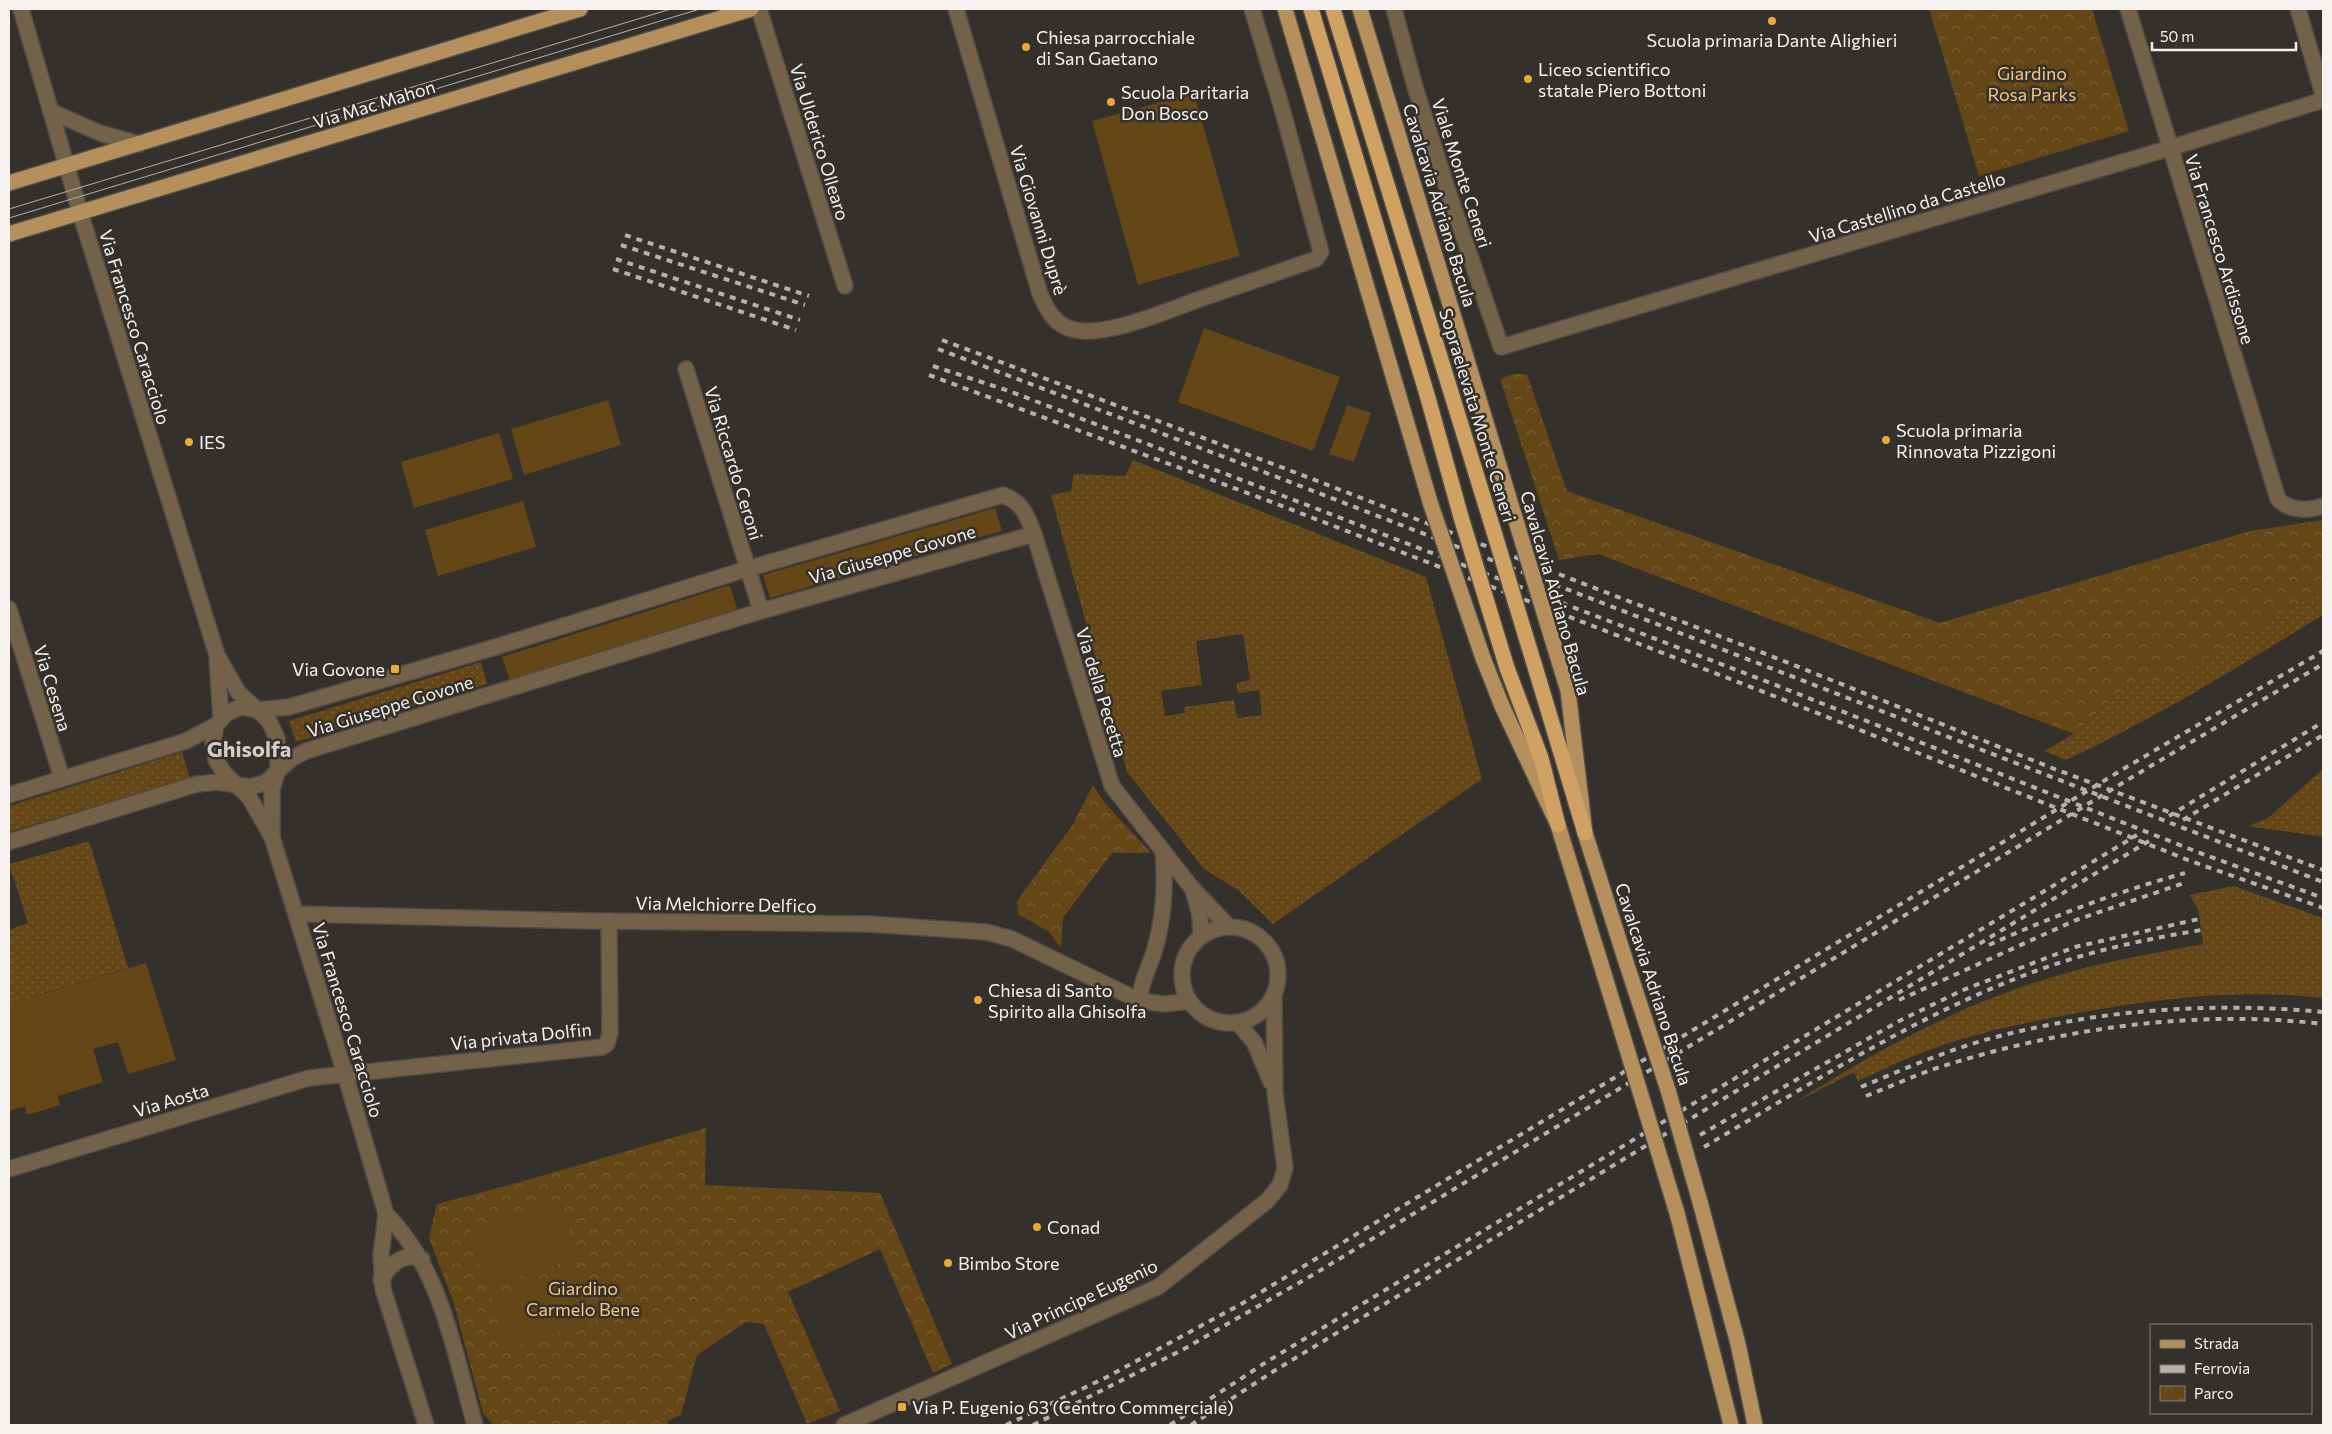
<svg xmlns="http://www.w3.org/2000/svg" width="2332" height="1434" font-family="Commissioner,sans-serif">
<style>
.grass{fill:url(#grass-dots);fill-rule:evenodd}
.park{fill:url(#park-crowns)}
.garden{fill:#654616}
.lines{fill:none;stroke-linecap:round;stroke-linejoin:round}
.minor-casing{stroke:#4f4b46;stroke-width:18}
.major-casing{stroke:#4f4b46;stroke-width:18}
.highway-casing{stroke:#4f4b46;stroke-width:18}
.minor{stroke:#746149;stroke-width:15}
.major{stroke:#b5905c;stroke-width:15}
.highway{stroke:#cfa263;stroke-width:15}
.tram{stroke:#b5b1ae;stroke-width:1}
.rail{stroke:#b5b1ae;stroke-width:4;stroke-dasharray:6 6;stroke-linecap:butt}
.major-bridge-casing{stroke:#4f4b46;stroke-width:18;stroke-linecap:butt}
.highway-bridge-casing{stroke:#4f4b46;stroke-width:18;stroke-linecap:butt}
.major-bridge{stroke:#b5905c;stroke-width:15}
.highway-bridge{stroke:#cfa263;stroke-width:15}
.poi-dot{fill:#eda83c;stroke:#34302b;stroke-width:2}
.labels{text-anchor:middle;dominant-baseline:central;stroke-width:5;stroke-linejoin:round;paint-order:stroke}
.poi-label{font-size:18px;fill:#f5f2ef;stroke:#34302b;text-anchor:start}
.park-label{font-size:18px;fill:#f7c683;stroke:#34302b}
.street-label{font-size:18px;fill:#f5f2ef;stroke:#34302b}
.district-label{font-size:22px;font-weight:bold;fill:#d3cec7;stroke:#34302b}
</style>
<defs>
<pattern id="grass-dots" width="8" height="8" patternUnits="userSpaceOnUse" patternTransform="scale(1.25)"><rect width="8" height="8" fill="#654616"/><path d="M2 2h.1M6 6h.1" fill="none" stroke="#7c6138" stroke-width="1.8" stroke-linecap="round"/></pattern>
<pattern id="park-crowns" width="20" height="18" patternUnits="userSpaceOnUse" patternTransform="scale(1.25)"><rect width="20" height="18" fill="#654616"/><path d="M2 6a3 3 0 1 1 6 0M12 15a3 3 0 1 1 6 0" fill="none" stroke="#7c6138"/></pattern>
</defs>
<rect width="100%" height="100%" fill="#34302b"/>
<g class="grass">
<path d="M1133 460 1426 577 1482 779 1273 924 1238 890 1204 869 1127 772 1051 495 1071 491 1074 474 1125 476ZM1243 634 1250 680 1236 683 1238 693 1259 690 1262 715 1237 718 1234 700 1184 707 1185 713 1165 716 1161 691 1202 685 1196 641Z"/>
<path d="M2323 589V615C2238 667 2156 718 2066 760L2044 751 2074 734 2123 689 2140 679 2168 681Z"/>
<path d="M481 662 487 684 296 742 289 721Z"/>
<path d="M182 752 190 778 9 832V806Z"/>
<path d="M2323 769V837L2248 826 2268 818Z"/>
<path d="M89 841 128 968 9 1004V930L28 923 9 864Z"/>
<path d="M2234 886 2323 918V998C2235 988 2154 999 2067 1015 2019 1024 1970 1034 1924 1052 1902 1060 1880 1071 1858 1081L1854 1072 1794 1103C1871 1054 1955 1007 2043 980 2095 963 2149 954 2203 944L2198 909 2189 895Z"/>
</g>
<g class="park">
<path d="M1929 9H2092L2129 131 1979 176Z"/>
<path d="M1513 374H1527L1567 491 1940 623 2250 531 2323 520V589L2168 682 2140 679 2123 689 2074 734 1598 554 1559 560 1500 379Z"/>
<path d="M1093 785 1105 803 1151 853H1112L1063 918 1061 948 1049 932 1018 914 1017 901 1073 824Z"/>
<path d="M706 1128 705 1185 880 1193 952 1364 933 1373 880 1249 788 1292 840 1411 807 1424 764 1324 746 1322 697 1355 681 1415 667 1421 669 1425H493L483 1413 454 1304 429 1238 437 1204 520 1182Z"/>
</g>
<g class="garden">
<path d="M1194 93 1240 256 1138 285 1092 121Z"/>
<path d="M1204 328 1340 377 1313 451 1178 402Z"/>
<path d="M608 400 621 445 524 475 511 429Z"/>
<path d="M1347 405 1371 413 1354 462 1329 454Z"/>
<path d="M499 433 513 479 414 508 401 462Z"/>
<path d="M523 501 536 547 438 576 425 530Z"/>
<path d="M995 508 1002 531 770 598 763 575Z"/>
<path d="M730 585 737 609 510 680 502 657Z"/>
<path d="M146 963 176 1060 128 1074 118 1042 93 1049 103 1082 58 1096 60 1105 27 1115 25 1106 9 1111V1004Z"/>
<path d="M560 1200 578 1258 488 1286 470 1228Z"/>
<path d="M581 1269 597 1320 507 1348 491 1298Z"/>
</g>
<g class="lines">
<defs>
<g id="minor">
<path d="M21 9 80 212 217 655 238 692 269 721 277 738 278 770 272 789V837"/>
<path d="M759 9 845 286"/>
<path d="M956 9 1040 294C1047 310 1055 326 1075 330 1106 337 1167 311 1197 300 1236 287 1276 273 1316 259L1321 252 1281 105 1252 9"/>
<path d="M1394 9 1415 87 1446 185 1501 347 2170 148 2323 100"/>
<path d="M2128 9 2278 499C2289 511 2308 511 2323 506"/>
<path d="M2298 9 2323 94"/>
<path d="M50 111 100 133 139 144"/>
<path d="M686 369 761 611"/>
<path d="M9 609 62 778"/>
<path d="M217 659 221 719"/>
<path d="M216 725 213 742 216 760 225 774 249 797 272 837 345 1074 386 1214 381 1255 383 1289 426 1425"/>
<path d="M9 795 186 741 216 725 227 713 241 707 257 710 289 707 489 649 747 569 1003 495C1022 502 1027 515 1034 534L1112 786 1192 888 1229 927"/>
<path d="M9 842 197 784 218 782 250 787 265 783 291 759 306 751 761 611 1034 534"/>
<path d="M1193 890 1200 916 1201 936"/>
<path d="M297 914 590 921 869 924 986 932 1012 939 1140 1001 1165 1004 1189 1001"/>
<circle cx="1230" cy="975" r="48"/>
<path d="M1140 1001C1140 983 1149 968 1154 952 1164 919 1166 886 1163 851"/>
<path d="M1238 1023 1254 1042 1271 1082"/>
<path d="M9 1169 309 1078 602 1047 607 1044 610 1033 609 921"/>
<path d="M386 1214C442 1270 454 1352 475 1425"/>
<path d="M381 1280C390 1264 403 1252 422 1259"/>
<path d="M844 1425 1158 1287 1267 1201 1280 1185 1285 1168 1275 1093 1274 994"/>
</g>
<g id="major">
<path d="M1285 9 1431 505"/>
<path d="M1360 9 1523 544"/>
<path d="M9 183 580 9"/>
<path d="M9 234 751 9"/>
<path d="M1483 658 1502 706 1558 825 1604 974"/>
<path d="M1568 691 1585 833 1627 965"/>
<path d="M1700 1202 1738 1344 1755 1425"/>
<path d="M1677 1213 1731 1425"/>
</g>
<g id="highway">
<path d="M1311 9 1428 398 1461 517"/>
<path d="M1333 9 1494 532"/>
<path d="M1507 668 1541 758 1558 825"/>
<path d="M1539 680 1585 833"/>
</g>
</defs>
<use href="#minor" class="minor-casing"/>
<use href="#major" class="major-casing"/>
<use href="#highway" class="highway-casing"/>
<use href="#minor" class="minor"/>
<use href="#major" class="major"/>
<use href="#highway" class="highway"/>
<g class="tram">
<path d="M9 209 671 9"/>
<path d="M9 218 700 9"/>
</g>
<g class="rail">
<path d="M625 235 809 296"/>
<path d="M621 245 805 305"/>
<path d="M616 259 800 320"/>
<path d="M613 269 796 330"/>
<path d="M942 340 1281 467 1771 656 2052 768 2323 870"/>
<path d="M938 349 1277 477 2323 882"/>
<path d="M933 366 1009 391 1273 492 1773 684 2200 853 2323 898"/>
<path d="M929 375 1269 501 1769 694 2188 860 2323 908"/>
<path d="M2169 816 2323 722"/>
<path d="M2183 820 2323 735"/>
<path d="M1989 945C2053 916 2117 892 2185 873"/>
<path d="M1899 1000 2076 920 2187 882"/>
<path d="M1861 1087C1906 1068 1950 1049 1996 1037 2103 1009 2214 1002 2323 1012"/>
<path d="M1866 1096C1890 1087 1915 1075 1940 1067 2063 1028 2195 1009 2323 1024"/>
<path d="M1700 1135 1899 1021 1963 990 2075 947 2199 919"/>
<path d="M1704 1147C1824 1076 1944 997 2078 957 2119 945 2159 937 2201 930"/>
<path d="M1006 1425 1107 1377 1243 1303 2125 768 2323 651"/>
<path d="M1033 1425 1182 1350 1316 1273 2134 776 2323 664"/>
<path d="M1170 1425 1268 1361 2137 835"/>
<path d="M1191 1425 1274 1371 2149 841"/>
</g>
<defs>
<g id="major-bridge">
<path d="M1431 505 1483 658"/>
<path d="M1523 544 1568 691"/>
<path d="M1627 965 1668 1090 1700 1202"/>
<path d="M1604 974 1677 1213"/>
</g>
<g id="highway-bridge">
<path d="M1461 517 1507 668"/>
<path d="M1494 532 1539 680"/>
</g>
</defs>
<use href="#major-bridge" class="major-bridge-casing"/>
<use href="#highway-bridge" class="highway-bridge-casing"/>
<use href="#major-bridge" class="major-bridge"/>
<use href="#highway-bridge" class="highway-bridge"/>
</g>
<g class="poi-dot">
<circle cx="1772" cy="21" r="5"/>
<circle cx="1026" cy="47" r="5"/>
<circle cx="1528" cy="79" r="5"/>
<circle cx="1111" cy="102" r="5"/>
<circle cx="1886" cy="440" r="5"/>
<circle cx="189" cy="442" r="5"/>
<rect x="390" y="664" width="10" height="10" rx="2.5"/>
<circle cx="978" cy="1000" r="5"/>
<circle cx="1037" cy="1227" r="5"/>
<circle cx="948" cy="1263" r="5"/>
<rect x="897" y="1402" width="10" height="10" rx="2.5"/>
</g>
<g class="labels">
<g class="poi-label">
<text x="1036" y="37">Chiesa parrocchiale<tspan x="1036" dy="21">di San Gaetano</tspan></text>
<text x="1772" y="40" text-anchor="middle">Scuola primaria Dante Alighieri</text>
<text x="1538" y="69">Liceo scientifico<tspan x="1538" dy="21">statale Piero Bottoni</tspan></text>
<text x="1121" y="92">Scuola Paritaria<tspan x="1121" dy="21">Don Bosco</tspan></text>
<text x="1896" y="430">Scuola primaria<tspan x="1896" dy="21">Rinnovata Pizzigoni</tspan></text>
<text x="199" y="442">IES</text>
<text x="385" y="669" text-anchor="end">Via Govone</text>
<text x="988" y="990">Chiesa di Santo<tspan x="988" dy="21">Spirito alla Ghisolfa</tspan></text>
<text x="1047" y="1227">Conad</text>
<text x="958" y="1263">Bimbo Store</text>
<text x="912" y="1407">Via P. Eugenio 63 (Centro Commerciale)</text>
</g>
<g class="park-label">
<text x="2032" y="73">Giardino<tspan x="2032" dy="21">Rosa Parks</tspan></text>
<text x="583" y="1288">Giardino<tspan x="583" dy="21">Carmelo Bene</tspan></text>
</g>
<g class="street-label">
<text transform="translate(374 104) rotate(-17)">Via Mac Mahon</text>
<text transform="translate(820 142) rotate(73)">Via Ulderico Ollearo</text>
<text transform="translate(1462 173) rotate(72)">Viale Monte Ceneri</text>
<text transform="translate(1440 205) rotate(73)">Cavalcavia Adriano Bacula</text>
<text transform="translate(1907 207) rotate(-17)">Via Castellino da Castello</text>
<text transform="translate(1039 220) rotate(73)">Via Giovanni Duprè</text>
<text transform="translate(2220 249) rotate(73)">Via Francesco Ardissone</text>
<text transform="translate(135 327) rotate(73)">Via Francesco Caracciolo</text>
<text transform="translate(1478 415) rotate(73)">Sopraelevata Monte Ceneri</text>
<text transform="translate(734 463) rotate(73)">Via Riccardo Ceroni</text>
<text transform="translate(892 554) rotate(-16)">Via Giuseppe Govone</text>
<text transform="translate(1556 593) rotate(74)">Cavalcavia Adriano Bacula</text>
<text transform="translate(53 688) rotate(73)">Via Cesena</text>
<text transform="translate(1102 692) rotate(73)">Via della Pecetta</text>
<text transform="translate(390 706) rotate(-17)">Via Giuseppe Govone</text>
<text transform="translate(726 904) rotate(1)">Via Melchiorre Delfico</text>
<text transform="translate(1654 984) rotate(72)">Cavalcavia Adriano Bacula</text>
<text transform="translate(348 1020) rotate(73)">Via Francesco Caracciolo</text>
<text transform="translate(521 1036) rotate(-6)">Via privata Dolfin</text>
<text transform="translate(171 1100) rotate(-17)">Via Aosta</text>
<text transform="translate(1081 1299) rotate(-25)">Via Principe Eugenio</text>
</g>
<g class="district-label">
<text x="249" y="748">Ghisolfa</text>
</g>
</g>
<rect width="2332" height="1434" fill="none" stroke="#f5f2ef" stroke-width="20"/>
<rect x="2150" y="1324" width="162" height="90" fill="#34302b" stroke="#817e79"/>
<rect x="2160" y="1340" width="25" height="8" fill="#b5905c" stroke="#817e79"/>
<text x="2194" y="1349" font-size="15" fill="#f5f2ef">Strada</text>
<rect x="2160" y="1365" width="25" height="8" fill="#b5b1ae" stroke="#817e79"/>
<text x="2194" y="1374" font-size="15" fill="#f5f2ef">Ferrovia</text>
<rect x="2160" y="1386" width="25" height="15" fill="url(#park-crowns)" stroke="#817e79"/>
<text x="2194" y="1399" font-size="15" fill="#f5f2ef">Parco</text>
<path d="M2152 42v8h144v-8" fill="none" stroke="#f5f2ef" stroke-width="2.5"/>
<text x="2160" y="42" font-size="15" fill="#f5f2ef" stroke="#34302b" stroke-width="4" paint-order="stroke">50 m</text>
</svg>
